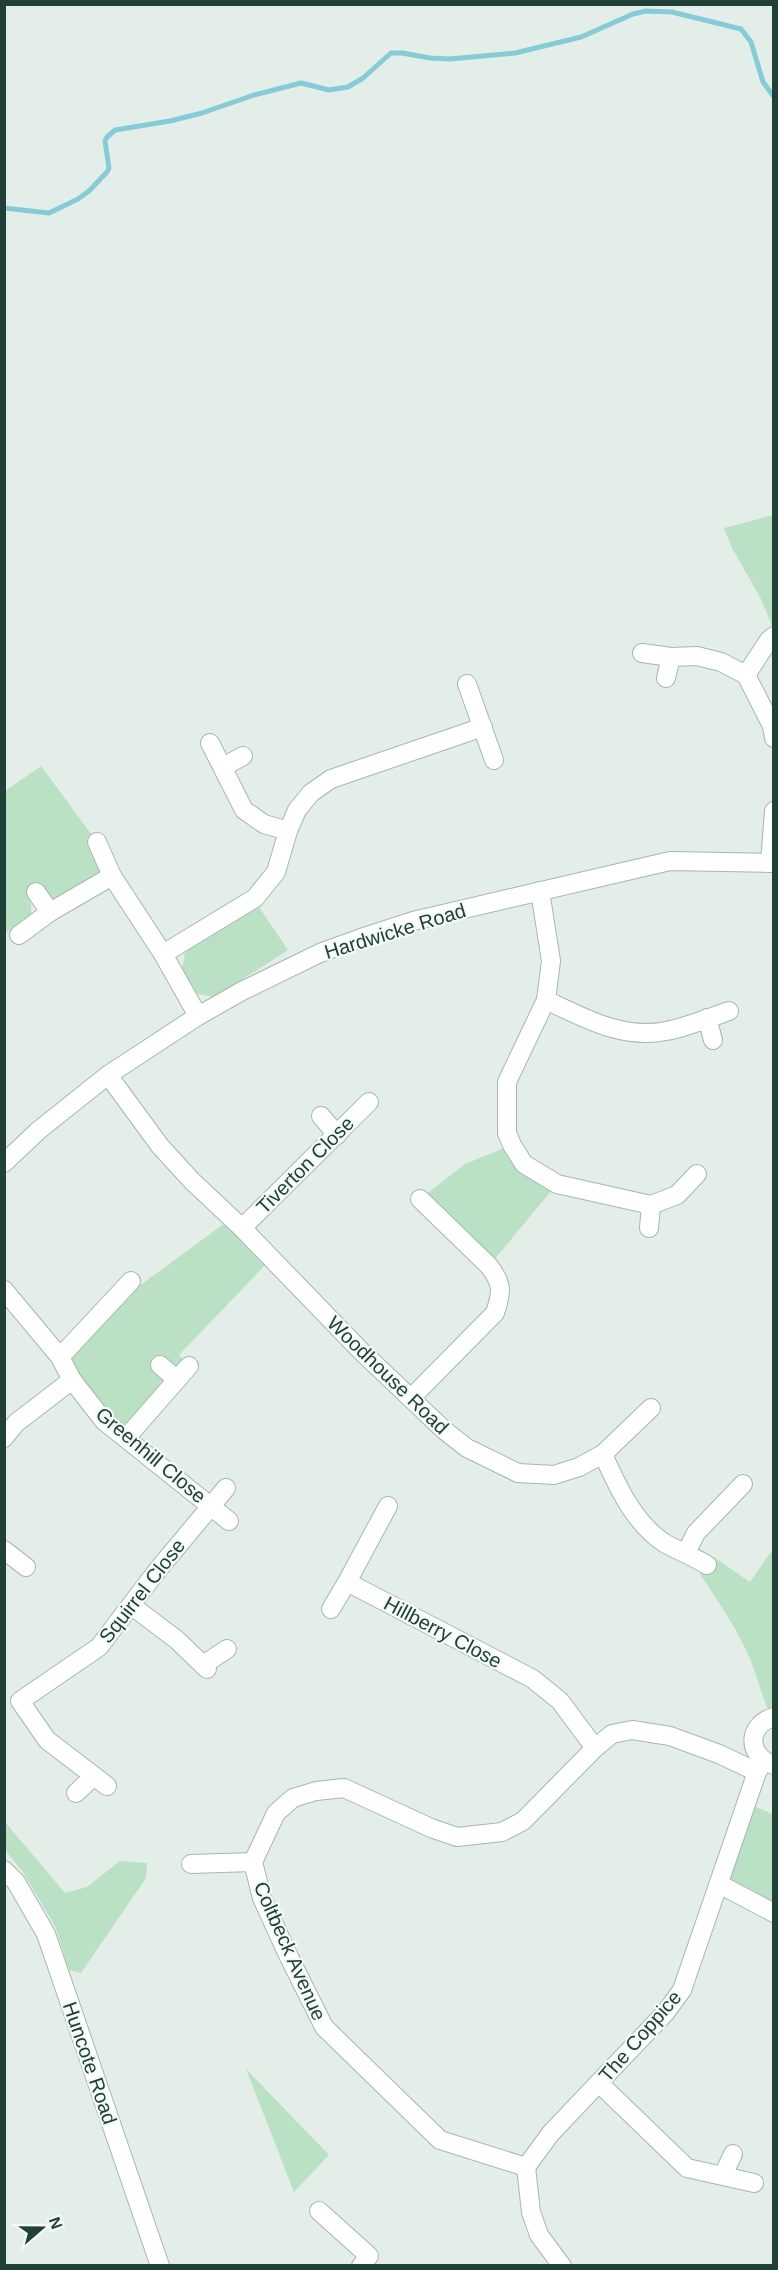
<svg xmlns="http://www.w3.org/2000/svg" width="778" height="2270" font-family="Helvetica,sans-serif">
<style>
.green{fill:#bae1c4}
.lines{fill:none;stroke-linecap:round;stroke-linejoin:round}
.stream{stroke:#87cbd7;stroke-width:5}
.minor-casing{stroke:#a5b7b0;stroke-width:20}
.minor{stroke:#fff;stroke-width:18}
.labels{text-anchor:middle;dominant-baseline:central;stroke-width:4.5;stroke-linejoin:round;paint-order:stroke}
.street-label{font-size:20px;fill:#214138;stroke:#f4faf7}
</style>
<rect width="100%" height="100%" fill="#e3eee9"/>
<g class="green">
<path d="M773 515V628L760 597 732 548 724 528Z"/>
<path d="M41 766 97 842 112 876 50 912 30 897 32 916 5 933V791Z"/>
<path d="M259 907 288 950 215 997 197 994 182 969 185 953 204 937Z"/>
<path d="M512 1145 557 1184 489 1266 420 1199 465 1164Z"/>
<path d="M232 1218 271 1259 179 1355 189 1366 126 1438 60 1357 131 1281 139 1286Z"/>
<path d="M773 1549V1717L772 1718C763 1700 759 1682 752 1664 740 1632 718 1602 700 1574L714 1557 750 1582Z"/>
<path d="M746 1803 773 1814V1913L719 1884Z"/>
<path d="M5 1822 65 1893 87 1887 120 1861 147 1863 146 1878 81 1973 69 1970 55 1926 23 1872 5 1850Z"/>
<path d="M246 2069 329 2155 294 2192Z"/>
</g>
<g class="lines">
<path class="stream" d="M4 208 49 213 78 199 89 191 107 172 109 168 105 141 107 137 115 130 170 121 202 113 254 95 301 83 329 90 348 87 363 78 391 53H402L430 58 450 59 515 53 581 37 633 14 646 11 672 12 741 29 751 42 763 82 774 97"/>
<defs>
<g id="minor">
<path d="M642 653 671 657 697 656 721 662 746 675 772 726 774 738"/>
<path d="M746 675 769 640 774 636"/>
<path d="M666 678 671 657"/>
<path d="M467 684 494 760"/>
<path d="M210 743 244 810 264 824 288 831"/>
<path d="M223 767 243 756"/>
<path d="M97 842 112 876"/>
<path d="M770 863 774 811"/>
<path d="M540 891 551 961 546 1000 507 1082V1133L512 1145 524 1164 557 1184 651 1205 677 1195 697 1174"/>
<path d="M36 892 50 912"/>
<path d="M19 935 50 912 112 876 163 954 198 1016"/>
<path d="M163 954 255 898 276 872 288 831 297 810 311 793 331 779 483 727"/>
<path d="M546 1000C584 1018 623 1040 666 1031 687 1027 709 1018 729 1011"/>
<path d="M707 1018 713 1040"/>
<path d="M108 1075 160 1146 192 1181 242 1228 361 1351 444 1430 467 1448 518 1473 554 1475 579 1467 603 1454C617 1486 635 1525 666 1544 679 1551 694 1557 707 1565"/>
<path d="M321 1116 337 1135"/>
<path d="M4 1163 39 1130 108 1075 198 1016 242 991 320 953 367 936 413 921 670 861 774 863"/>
<path d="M242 1228 369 1102"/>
<path d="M649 1228 651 1205"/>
<path d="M4 1290 60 1357 72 1380 104 1421 229 1521"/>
<path d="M60 1357 131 1281"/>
<path d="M160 1365 177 1380"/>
<path d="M411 1398 495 1313C502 1292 503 1284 489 1266L420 1199"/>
<path d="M4 1438 16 1423 72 1380"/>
<path d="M126 1438 189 1366"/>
<path d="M603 1454 651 1408"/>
<path d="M388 1506 347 1582 533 1679 560 1701 595 1748"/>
<path d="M4 1550 26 1567"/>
<path d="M686 1553 696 1533 743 1484"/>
<path d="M132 1606 177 1640 207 1669"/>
<path d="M331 1609 347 1582"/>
<path d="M203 1665 227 1649"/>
<path d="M774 1717C746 1725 747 1757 774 1765"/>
<path d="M107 1786 47 1740 20 1701 99 1647 156 1572 226 1488"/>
<path d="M76 1793 94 1776"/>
<path d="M191 1864 253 1862"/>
<path d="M4 1870 16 1882 46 1934 160 2266"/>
<path d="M719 1884 774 1913"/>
<path d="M600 2084 687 2168 754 2183"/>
<path d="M526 2167 440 2140 324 2027 288 1955 262 1898 253 1862 276 1813 293 1798 316 1791 344 1788 431 1828 457 1837 502 1832 523 1821 595 1748 612 1734 632 1730 670 1736 719 1754 757 1772"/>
<path d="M526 2167 551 2133 666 2012 682 1990 757 1772 763 1763"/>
<path d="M526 2167 531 2212 539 2235 562 2266"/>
<path d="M723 2175 733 2154"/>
<path d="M319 2211 369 2256 361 2266"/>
</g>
</defs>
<use href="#minor" class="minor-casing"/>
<use href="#minor" class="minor"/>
</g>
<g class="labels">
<g class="street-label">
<text transform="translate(395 931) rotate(-17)">Hardwicke Road</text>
<text transform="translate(305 1165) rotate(-45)">Tiverton Close</text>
<text transform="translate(388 1375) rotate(44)">Woodhouse Road</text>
<text transform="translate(151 1455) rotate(40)">Greenhill Close</text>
<text transform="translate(142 1591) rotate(-52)">Squirrel Close</text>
<text transform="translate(443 1632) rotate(28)">Hillberry Close</text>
<text transform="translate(290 1951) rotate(66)">Coltbeck Avenue</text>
<text transform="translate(640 2036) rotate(-49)">The Coppice</text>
<text transform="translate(90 2063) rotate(71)">Huncote Road</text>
</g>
</g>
<rect width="778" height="2270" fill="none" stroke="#214138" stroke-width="12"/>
<g transform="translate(42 2228) rotate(70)" stroke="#f4faf7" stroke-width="4.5" paint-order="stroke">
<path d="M0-4.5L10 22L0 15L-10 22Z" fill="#214138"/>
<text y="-9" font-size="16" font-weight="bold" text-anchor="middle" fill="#214138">N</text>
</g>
</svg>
